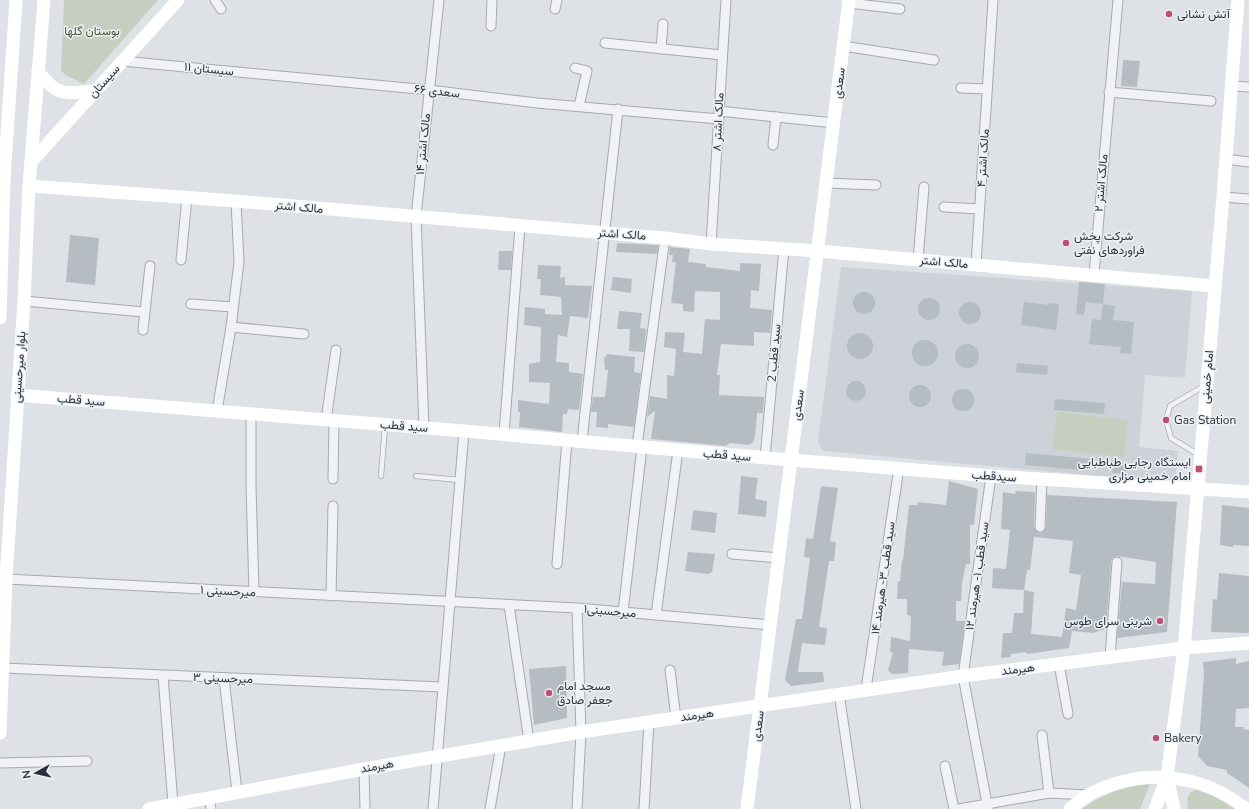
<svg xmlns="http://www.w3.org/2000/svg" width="1249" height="809" font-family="'Nunito Sans',Vazirmatn,sans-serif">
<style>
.built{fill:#ccd2d7}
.green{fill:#c6cfbf}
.building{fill:#b5bcc2;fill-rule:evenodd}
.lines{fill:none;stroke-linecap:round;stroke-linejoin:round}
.lane-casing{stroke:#a4aaaf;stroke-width:6}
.street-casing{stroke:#a4aaaf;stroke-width:11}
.lane{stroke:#f0f2f5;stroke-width:4.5}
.street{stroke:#f0f2f5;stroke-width:9}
.secondary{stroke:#fff;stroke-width:13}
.poi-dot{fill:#c04d72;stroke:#edf1f4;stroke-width:1.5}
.labels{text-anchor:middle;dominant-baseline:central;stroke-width:3;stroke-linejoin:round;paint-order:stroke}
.poi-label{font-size:12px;fill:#28323b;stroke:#edf1f4;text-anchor:start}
.park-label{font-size:12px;fill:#425537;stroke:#edf1f4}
.street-label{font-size:12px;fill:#28323b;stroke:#edf1f4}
</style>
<rect width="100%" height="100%" fill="#dee2e6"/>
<path class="built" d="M841 267 1192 291 1185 378 1145 375 1139 447 1178 451 1175 483 825 451 820 448 818 441Z"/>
<g class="green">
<path d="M64 0H158L84 84 65 75 61 70Z"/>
<path d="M1057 412 1128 420 1124 457 1053 449Z"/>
<path d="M1150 784 1140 809H1082C1102 794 1125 786 1150 784Z"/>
<path d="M1197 789 1210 793 1238 809H1188L1187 799 1190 793Z"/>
</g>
<g class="building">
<path d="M1123 60 1140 61 1137 87 1121 86Z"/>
<path d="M70 235 99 238 95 285 66 282Z"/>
<path d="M617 243 658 245 657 254 616 252Z"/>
<path d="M670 247 690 249 688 262 706 264V267L740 271V263L761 264 759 291 751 290 750 308 772 310 770 333 754 332V346L721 344 717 375H720L719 395 764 397 763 413H757L755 436 753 442 749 445 730 443 726 446 651 439 655 411 647 417 650 396 667 399V375L674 376 676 349 664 347 665 332 685 333 683 352 702 354 705 319 720 320V292L695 291 694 312 683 311V304L671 303 676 262H672L673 255H669Z"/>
<path d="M499 251H512L511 270H498Z"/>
<path d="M538 265 561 266 560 278 565 277V285L592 286 588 318 570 316 567 337 558 335 556 362 569 363V372L583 374 579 410 568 409 567 414H563L562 432 519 427 520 412H518V400L549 404 550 383 529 382V364L540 362 541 327 524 325 525 307 545 309V314L562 315 561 297 540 295 541 279H537Z"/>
<path d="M613 277 632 279 631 293 611 290Z"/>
<path d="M1079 282 1105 284 1103 304 1086 302 1084 315 1076 314Z"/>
<circle cx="864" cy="303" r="11"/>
<circle cx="929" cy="309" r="11"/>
<path d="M1024 302 1049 305V303L1059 304 1056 330 1021 325Z"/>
<circle cx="970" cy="313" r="11"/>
<path d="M1103 304 1115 306 1113 320 1134 322 1131 354 1120 353 1121 347 1089 344 1092 319 1101 320Z"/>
<path d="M619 311 642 313 640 328 646 329 644 352 629 351 630 329H617Z"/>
<circle cx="860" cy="346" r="13"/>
<circle cx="925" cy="353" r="13"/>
<circle cx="967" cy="356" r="12"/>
<path d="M606 354 635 357 634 372 641 373 634 427 608 424V428L596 427 597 412H591L593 397H605L608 370H605L604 357 607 356Z"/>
<path d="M1017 363 1048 366 1047 375 1016 372Z"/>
<circle cx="856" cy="391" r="10"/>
<circle cx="920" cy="396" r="11"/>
<circle cx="963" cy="400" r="11"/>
<path d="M1055 399 1105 403 1104 414 1054 410Z"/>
<path d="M1026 453 1091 459 1090 471 1025 465Z"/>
<path d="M1113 464 1127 466 1126 474 1112 473Z"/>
<path d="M741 476 758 478 755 499 767 501 766 517 738 514Z"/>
<path d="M949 481 978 489 974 525H970V564H966L962 583 961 601H956V621H965L959 664 942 666 944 652 909 649 908 673 892 674 888 670 893 653 890 652 891 637 910 641 911 616 907 615V599H897L898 581H900L902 560H903L909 505H918L917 502 946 505Z"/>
<path d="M821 486 838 488 830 541 836 542 834 561H829L819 627 827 628 825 645 802 643 798 672H823L824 682 791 686 785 680 796 619H802L810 558 804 557 806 538 813 539Z"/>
<path d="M1016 491 1035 492 1034 527 1039 533 1043 532 1046 528 1047 495 1177 502 1167 632 1117 638 1122 582 1155 584 1156 562 1117 556 1112 558 1111 562 1106 629 1093 633 1072 631 1069 648 1027 654 1026 652 1011 654V657L1001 658 1003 633H1012L1014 613H1023L1024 590 992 588 993 568 1006 569 1010 530 1001 529 1003 492 1015 494ZM1034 537 1073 541 1069 573 1081 575 1076 610 1066 608 1062 637 1031 634 1034 592 1024 590 1027 570H1030Z"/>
<path d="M1222 505 1249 508V546L1233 545V547L1220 545Z"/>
<path d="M693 510 717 513 715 533 691 530Z"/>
<path d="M688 552 715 554 712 572 708 574 685 571Z"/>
<path d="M1219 573 1249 576V633L1211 632 1213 599 1217 600Z"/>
<path d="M1236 658V664L1249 661V708L1236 709 1235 727H1244L1243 729 1249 730V788L1227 773V770L1207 766 1198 756 1204 674 1203 662Z"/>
<path d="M566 666 567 718 534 725 529 669Z"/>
</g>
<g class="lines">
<defs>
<g id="lane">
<path d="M1199 455 1171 438 1166 420 1170 406 1204 386"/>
<path d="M381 476 385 426"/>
<path d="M416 476 460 480"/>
</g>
<g id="street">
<path d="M215 0 221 9"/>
<path d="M849 3 900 9"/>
<path d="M555 9 557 0"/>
<path d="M491 26 492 0"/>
<path d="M605 43 722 55"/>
<path d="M843 46 934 60"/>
<path d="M661 49 663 24"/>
<path d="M122 61 429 90 537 103 719 119"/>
<path d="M575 68 587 71 579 106"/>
<path d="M1231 86 1249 87"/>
<path d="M961 88 987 89"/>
<path d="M1109 92 1211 101"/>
<path d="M719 111 834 123"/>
<path d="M773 145 776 117"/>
<path d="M1225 159 1249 162"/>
<path d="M826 183 876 185"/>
<path d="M1223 197 1249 199"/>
<path d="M944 207 979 209"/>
<path d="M711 244 726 0"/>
<path d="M181 260 187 197"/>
<path d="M918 260 924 187"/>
<path d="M976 265 993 0"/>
<path d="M1094 274 1118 0"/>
<path d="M24 301 144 312"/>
<path d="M191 304 233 307"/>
<path d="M231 327 304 334"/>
<path d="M143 330 150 266"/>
<path d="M217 411 231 327 239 262 236 201"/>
<path d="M251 414V486L254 592"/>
<path d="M326 420 336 350"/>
<path d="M424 427 416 217 439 0"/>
<path d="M504 434 520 226"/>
<path d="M582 441 618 109"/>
<path d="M637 446 665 238"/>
<path d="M765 458 784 248"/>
<path d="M333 479 334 420"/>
<path d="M1040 527 1042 479"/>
<path d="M732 554 779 558"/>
<path d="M557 564 567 440"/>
<path d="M6 579 577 608 771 625"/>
<path d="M331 596 333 506"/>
<path d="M509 605 529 741"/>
<path d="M577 608 581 732 577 809"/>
<path d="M623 612 642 447"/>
<path d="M656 615 678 450"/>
<path d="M1110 657 1117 562"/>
<path d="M1059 664 1068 714"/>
<path d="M3 668 442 687"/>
<path d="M670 670 676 718"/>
<path d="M163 676 173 804"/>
<path d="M224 678 237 792"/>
<path d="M866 689 899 468"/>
<path d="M839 693 856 809"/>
<path d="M1042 735 1049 793"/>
<path d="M0 763 87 761"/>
<path d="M945 766 954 809"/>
<path d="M364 769 365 809"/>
<path d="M209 797 211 809"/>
<path d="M433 809 464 431"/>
<path d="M490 809 501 745"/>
<path d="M644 809 649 722"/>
<path d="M959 809 1049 793 1089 795"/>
<path d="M988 809 963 676 991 476"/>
</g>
</defs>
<use href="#lane" class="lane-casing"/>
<use href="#street" class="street-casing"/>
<use href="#lane" class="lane"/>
<use href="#street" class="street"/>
<g class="secondary">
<path d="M38 71C58 98 65 93 96 91"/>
<path d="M31 162 178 0"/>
<path d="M29 186 236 201 665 238 711 244 818 251 1214 286"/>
<path d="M0 318 4 179 16 0"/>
<path d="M17 395 464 431 791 460 991 476 1249 492"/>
<path d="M0 733 6 579 24 301 29 186 44 0"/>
<path d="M1167 777 1174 809"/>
<path d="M149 809 364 769 581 732 963 676 1184 648 1249 643"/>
<path d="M747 809 849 0"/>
<path d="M1070 809C1076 804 1083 798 1090 794 1142 767 1201 773 1246 809"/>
<path d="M1155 809 1167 777 1184 648 1223 197 1238 0"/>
</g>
</g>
<g class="poi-dot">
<circle cx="1169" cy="14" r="4"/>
<circle cx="1066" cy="243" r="4"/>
<circle cx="1166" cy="420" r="4"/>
<rect x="1195" y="465" width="8" height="8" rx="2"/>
<circle cx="1160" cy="621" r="4"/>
<circle cx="549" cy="693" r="4"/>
<circle cx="1156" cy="738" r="4"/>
</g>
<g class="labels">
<g class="poi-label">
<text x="1177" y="14">آتش نشانی</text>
<text x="1074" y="236">شرکت پخش<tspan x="1074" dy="14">فراوردهای نفتی</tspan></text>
<text x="1174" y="420">Gas Station</text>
<text x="1191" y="462" text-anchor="end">ایستگاه رجایی طباطبایی<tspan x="1191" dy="14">امام خمینی مزاری</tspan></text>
<text x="1152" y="621" text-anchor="end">شرینی سرای طوس</text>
<text x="557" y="686">مسجد امام<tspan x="557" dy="14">جعفر صادق</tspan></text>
<text x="1164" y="738">Bakery</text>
</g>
<g class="park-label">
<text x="92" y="31">بوستان گلها</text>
</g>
<g class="street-label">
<text transform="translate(209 69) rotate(6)">سیستان ۱۱</text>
<text transform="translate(104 81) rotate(-48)">سیستان</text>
<text transform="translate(839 83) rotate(-83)">سعدی</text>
<text transform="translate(437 91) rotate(7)">سعدی ۶۶</text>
<text transform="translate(718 122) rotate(-87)">مالک اشتر ۸</text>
<text transform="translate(423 144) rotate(-84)">مالک اشتر ۱۴</text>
<text transform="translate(983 158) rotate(-86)">مالک اشتر ۴</text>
<text transform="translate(1101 183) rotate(-85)">مالک اشتر ۲</text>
<text transform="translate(299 207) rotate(5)">مالک اشتر</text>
<text transform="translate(622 234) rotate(4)">مالک اشتر</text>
<text transform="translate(944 262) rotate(5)">مالک اشتر</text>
<text transform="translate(774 353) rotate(-85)">سید قطب 2</text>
<text transform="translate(19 367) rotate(-86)">بلوار میرحسینی</text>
<text transform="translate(1207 377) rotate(-85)">امام خمینی</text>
<text transform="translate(81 400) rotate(5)">سید قطب</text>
<text transform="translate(798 405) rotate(-83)">سعدی</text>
<text transform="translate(404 426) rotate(5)">سید قطب</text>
<text transform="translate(727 455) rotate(5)">سید قطب</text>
<text transform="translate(994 476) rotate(4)">سیدقطب</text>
<text transform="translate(977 576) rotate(-82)">سید قطب ۱- هیرمند ۱۲</text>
<text transform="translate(883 578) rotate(-82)">سید قطب ۳- هیرمند ۱۴</text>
<text transform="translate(228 591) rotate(3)">میرحسینی ۱</text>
<text transform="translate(610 611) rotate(5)">میرحسینی۱</text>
<text transform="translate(1018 669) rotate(-7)">هیرمند</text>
<text transform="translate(223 678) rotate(2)">میرحسینی ۳</text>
<text transform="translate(697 715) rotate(-8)">هیرمند</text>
<text transform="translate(758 726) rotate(-83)">سعدی</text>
<text transform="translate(377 766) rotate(-10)">هیرمند</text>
</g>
</g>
<g transform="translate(36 773) rotate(262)" stroke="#edf1f4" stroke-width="3" paint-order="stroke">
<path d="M0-3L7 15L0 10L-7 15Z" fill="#28323b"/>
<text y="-6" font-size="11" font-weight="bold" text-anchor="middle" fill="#28323b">N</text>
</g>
</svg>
